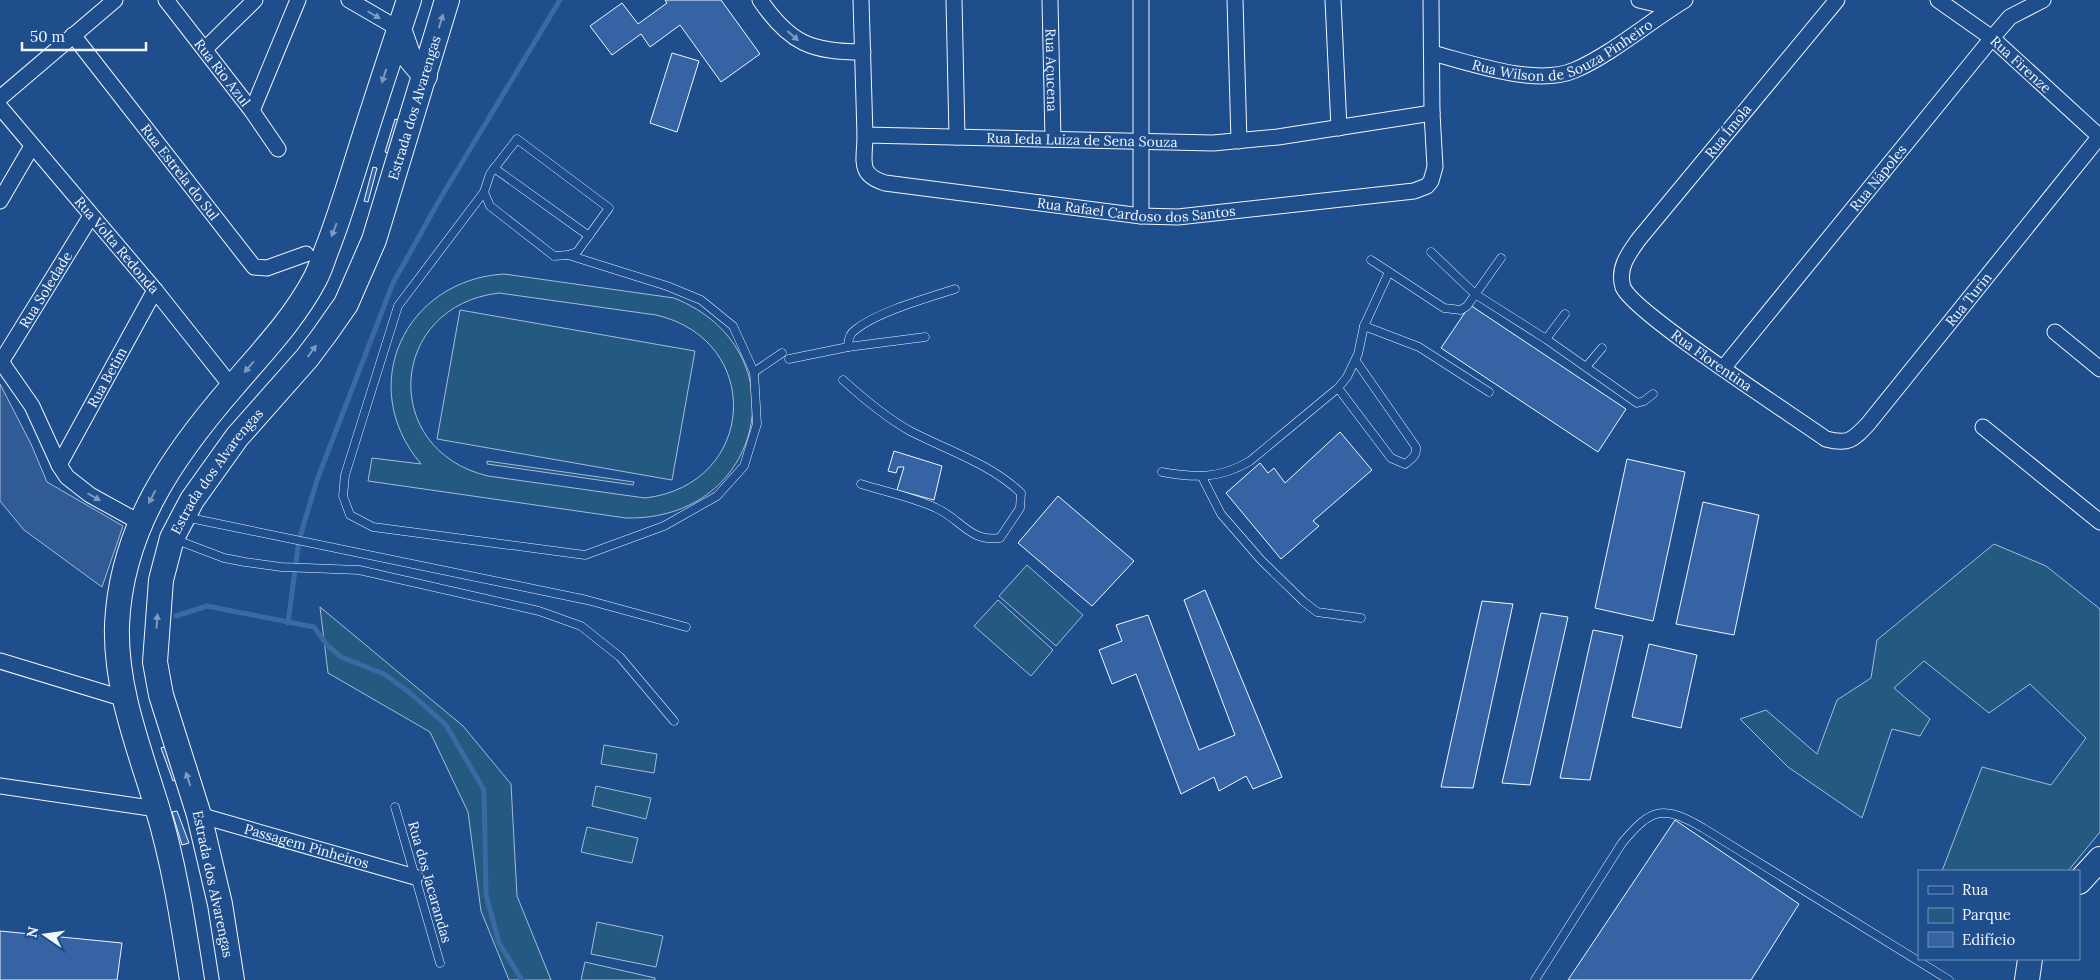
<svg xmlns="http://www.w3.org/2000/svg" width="2100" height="980" font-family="Lora,serif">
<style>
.green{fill:#245a82;stroke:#a8bbd7;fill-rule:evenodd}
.parking{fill:#305b95;stroke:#a8bbd7}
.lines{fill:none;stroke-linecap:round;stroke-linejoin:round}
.stream{stroke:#3b69a3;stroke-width:5}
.building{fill:#3563a3;stroke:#f2f6ff}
.lane-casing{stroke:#f2f6ff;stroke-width:9}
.street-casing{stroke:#f2f6ff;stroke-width:17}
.primary-casing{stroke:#f2f6ff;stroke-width:26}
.lane{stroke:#1f4e8c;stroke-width:8}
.street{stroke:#1f4e8c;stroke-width:15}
.primary{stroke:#1f4e8c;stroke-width:24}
.oneway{fill:#7e9ac0}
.labels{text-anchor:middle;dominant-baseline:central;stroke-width:4;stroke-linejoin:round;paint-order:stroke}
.street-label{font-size:14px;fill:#f2f6ff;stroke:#1f4e8c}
</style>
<rect width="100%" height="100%" fill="#1f4e8c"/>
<g class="green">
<path d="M504 274 674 298C802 349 765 521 626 518L368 481 372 458 421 464C355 386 405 280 504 274ZM499 293 656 315C765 340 757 485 645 498L488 476C379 450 388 306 499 293Z"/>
<path d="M460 310 695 351 672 480 437 439Z"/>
<path d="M487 461 634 482 633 485 487 464Z"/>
<path d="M1994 544 2046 566 2100 609V832L2068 871H1942L1982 767 2051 785 2086 738 2030 684 1989 713 1924 661 1894 688 1930 719 1920 736 1892 729 1862 818 1788 767 1740 719 1766 710 1817 754 1837 700 1871 678 1877 640Z"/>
<path d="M1027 565 1083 615 1056 646 999 596Z"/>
<path d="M998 600 1053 650 1031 676 974 626Z"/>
<path d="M320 607 463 726 511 784 517 896 551 980H509L481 911 468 812 430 732 328 673Z"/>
<path d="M604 745 657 754 654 773 601 764Z"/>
<path d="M596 786 651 798 646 819 592 806Z"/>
<path d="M587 827 638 838 632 863 581 852Z"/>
<path d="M597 922 663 936 656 967 591 954Z"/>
<path d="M585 962 655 978V980H581Z"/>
</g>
<path class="parking" d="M0 384 31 444 47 482 123 526 102 587 24 530 0 501Z"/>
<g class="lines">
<g class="stream">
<path d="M176 616 207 606 314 627 327 645 341 657 384 674 409 692 446 725 484 790 486 895 499 943 522 980"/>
<path d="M288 623 299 540 317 480 393 283 440 199 560 0"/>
</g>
</g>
<g class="building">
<path d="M665 0H721L760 54 721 82 680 25 650 47 641 34 612 55 590 26 622 3 638 24 667 3Z"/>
<path d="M672 53 699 61 677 132 650 123Z"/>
<path d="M395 119 401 121 391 154 385 152Z"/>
<path d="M373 167 377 168 368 202 364 201Z"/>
<path d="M1470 305 1626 409 1598 452 1441 348Z"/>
<path d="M1340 432 1372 470 1313 521 1319 526 1281 559 1226 493 1260 463 1268 473 1274 468 1285 483Z"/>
<path d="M894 451 942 466 934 500 897 490 904 467H898L896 473 888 471Z"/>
<path d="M1627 459 1685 472 1653 621 1595 608Z"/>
<path d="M1058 496 1134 561 1092 606 1018 543Z"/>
<path d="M1703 502 1759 515 1734 635 1676 624Z"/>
<path d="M1205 590 1282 777 1253 789 1246 776 1219 791 1214 777 1181 794 1136 674 1112 684 1099 650 1122 641 1116 625 1148 615 1199 750 1235 735 1184 600Z"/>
<path d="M1482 601 1513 604 1473 788 1441 787Z"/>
<path d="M1541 613 1568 617 1530 785 1502 783Z"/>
<path d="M1593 630 1623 636 1590 780 1560 778Z"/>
<path d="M1649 644 1697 655 1681 728 1632 717Z"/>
<path d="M167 746 178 779 173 781 161 748Z"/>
<path d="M177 811 189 843 182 845 172 812Z"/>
<path d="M1675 820 1799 904 1751 980H1568Z"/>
<path d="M0 931 122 943 117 980H0Z"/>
</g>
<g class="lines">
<defs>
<g id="lane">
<path d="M517 139 609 208 577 252 568 255 554 256 490 206 484 192 490 174Z"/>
<path d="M494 168 589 236"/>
<path d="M484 192 398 306 345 475 343 496 350 515 373 527 585 555 664 526 717 496 744 466 757 424 754 372 733 326 701 300 667 286 568 255"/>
<path d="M1431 252 1475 294 1546 339 1637 403 1644 401 1653 394"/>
<path d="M1371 260 1444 308 1461 310 1467 306 1501 258"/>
<path d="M1364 326 1419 347 1489 392"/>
<path d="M925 337 848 347C848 340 849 334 855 330 877 312 927 298 955 289"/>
<path d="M1546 339 1565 314"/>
<path d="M789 359 848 347"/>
<path d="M1586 367 1602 348"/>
<path d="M754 372 782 353"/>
<path d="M843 380C864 399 885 417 910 431 947 450 991 464 1021 493L1020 508 1000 538C969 542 961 519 936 508 913 497 886 492 861 484"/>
<path d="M1338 388 1391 458 1405 464C1412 459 1417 455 1416 447L1356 361"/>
<path d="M1162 472C1195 478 1220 479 1250 461L1338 388 1347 377 1358 354 1364 326 1389 272"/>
<path d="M1202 477 1221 514 1261 560 1303 601 1317 612 1361 618"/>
<path d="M185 517 587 600 686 627"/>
<path d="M174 539 224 558 245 562 281 567 359 570 539 611 581 626 620 657 674 721"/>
<path d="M395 807 440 963"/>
<path d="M1535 980 1622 843C1652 807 1663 805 1703 828L1949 980"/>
</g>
<g id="street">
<path id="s1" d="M166 0 252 111 278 149"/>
<path d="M349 0 399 29"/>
<path d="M760 0C790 44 812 52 863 52"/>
<path id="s2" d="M861 0 865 135 1213 143 1278 137 1432 113"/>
<path d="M954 0 957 137"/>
<path id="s3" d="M1050 0 1053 139"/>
<path d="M1235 0 1239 141"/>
<path d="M1333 0 1339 128"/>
<path d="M1639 0 1672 8"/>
<path id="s4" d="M1837 0 1639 239C1629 253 1617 268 1623 287 1632 312 1794 416 1826 439 1848 445 1853 440 1868 424L2100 136"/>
<path id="s5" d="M1938 0 1992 38 2099 136"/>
<path id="s6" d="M73 35 254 267 267 268 306 254"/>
<path d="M205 49 255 0"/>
<path id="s7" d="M1432 53C1471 63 1536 87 1575 70 1612 54 1650 21 1685 0"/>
<path d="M0 98 115 0"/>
<path id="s8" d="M0 107 155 290 232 387"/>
<path d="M252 111 298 0"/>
<path id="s9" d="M865 135C865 161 857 174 885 183L1141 216 1178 217 1414 191 1427 186 1431 181 1435 167 1432 113 1431 0"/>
<path d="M0 201 32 146"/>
<path d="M1141 216V0"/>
<path d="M2055 332 2100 369"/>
<path d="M0 360 32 406 59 465 67 477 90 495 139 522"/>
<path id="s10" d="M1 362 91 216"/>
<path id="s11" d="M1724 367 1992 38 2010 17 2043 0"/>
<path d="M1983 427 2100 522"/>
<path id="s12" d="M59 465 155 290"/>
<path d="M0 661 125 699"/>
<path d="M0 786 157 809"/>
<path id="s13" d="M199 815 415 877"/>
</g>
<g id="primary">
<path d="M399 29 409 57 425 76"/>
<path d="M2079 882 2100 859"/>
<path d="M192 980C183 922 174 863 157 807 139 748 115 688 117 625 121 529 173 455 234 385 263 351 294 319 315 279 320 270 323 259 327 249 338 221 347 192 356 163 373 108 391 54 409 0"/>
<path id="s14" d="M232 980 220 904 199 815 161 695 155 662 161 580 172 538 192 500 237 437 307 358 325 334 346 304 374 240 447 0"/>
<path d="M2027 980 2030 959"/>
</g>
</defs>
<use href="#lane" class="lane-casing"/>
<use href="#street" class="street-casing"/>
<use href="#primary" class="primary-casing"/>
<use href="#lane" class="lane"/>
<use href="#street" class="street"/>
<use href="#primary" class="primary"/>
</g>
<defs><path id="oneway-solid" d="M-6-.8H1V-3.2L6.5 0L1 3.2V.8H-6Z" transform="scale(1.25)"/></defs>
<g class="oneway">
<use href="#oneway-solid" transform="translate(374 15) rotate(30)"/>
<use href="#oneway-solid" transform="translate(441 21) rotate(-73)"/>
<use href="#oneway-solid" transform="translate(793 36) rotate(41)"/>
<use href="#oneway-solid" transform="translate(384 76) rotate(108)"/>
<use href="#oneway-solid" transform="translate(334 230) rotate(111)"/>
<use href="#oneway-solid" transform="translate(312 351) rotate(-54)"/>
<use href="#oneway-solid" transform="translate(249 367) rotate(131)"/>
<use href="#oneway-solid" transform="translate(94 497) rotate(30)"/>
<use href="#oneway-solid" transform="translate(152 497) rotate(118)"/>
<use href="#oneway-solid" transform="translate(157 621) rotate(-86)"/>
<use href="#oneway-solid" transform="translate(188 779) rotate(-108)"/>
</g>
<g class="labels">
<g class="street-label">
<text stroke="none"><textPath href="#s7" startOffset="139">Rua Wilson de Souza Pinheiro</textPath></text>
<text stroke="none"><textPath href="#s5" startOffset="105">Rua Firenze</textPath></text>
<text stroke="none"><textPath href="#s3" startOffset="70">Rua Açucena</textPath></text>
<text stroke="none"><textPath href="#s1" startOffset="92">Rua Rio Azul</textPath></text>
<text stroke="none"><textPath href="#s14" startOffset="954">Estrada dos Alvarengas</textPath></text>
<text transform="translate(1728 131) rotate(-51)">Rua Ímola</text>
<text stroke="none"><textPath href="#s2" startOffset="352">Rua Ieda Luiza de Sena Souza</textPath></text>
<text stroke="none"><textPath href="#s6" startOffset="174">Rua Estrela do Sul</textPath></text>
<text stroke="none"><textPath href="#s11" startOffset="244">Rua Nápoles</textPath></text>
<text stroke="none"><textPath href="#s9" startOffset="312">Rua Rafael Cardoso dos Santos</textPath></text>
<text stroke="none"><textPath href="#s8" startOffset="181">Rua Volta Redonda</textPath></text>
<text stroke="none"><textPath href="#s10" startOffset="85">Rua Soledade</textPath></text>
<text stroke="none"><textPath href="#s4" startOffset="826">Rua Turin</textPath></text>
<text stroke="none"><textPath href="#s4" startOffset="479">Rua Florentina</textPath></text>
<text stroke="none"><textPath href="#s12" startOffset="100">Rua Betim</textPath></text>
<text stroke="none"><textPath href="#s14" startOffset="534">Estrada dos Alvarengas</textPath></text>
<text stroke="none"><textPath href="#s13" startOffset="112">Passagem Pinheiros</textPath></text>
<text transform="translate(430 882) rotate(74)">Rua dos Jacarandas</text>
<text transform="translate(213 884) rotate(78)">Estrada dos Alvarengas</text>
</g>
</g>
<rect x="1918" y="870" width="162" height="90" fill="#1f4e8c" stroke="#7391ba"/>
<rect x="1928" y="886" width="25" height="8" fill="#1f4e8c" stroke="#7391ba"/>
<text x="1962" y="895" font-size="15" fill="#f2f6ff">Rua</text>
<rect x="1928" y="908" width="25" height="15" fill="#245a82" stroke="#7391ba"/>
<text x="1962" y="920" font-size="15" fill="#f2f6ff">Parque</text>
<rect x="1928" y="932" width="25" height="15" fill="#3563a3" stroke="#7391ba"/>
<text x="1962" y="945" font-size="15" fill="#f2f6ff">Edifício</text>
<g transform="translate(45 935) rotate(283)" stroke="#1f4e8c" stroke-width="4" paint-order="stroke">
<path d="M0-4L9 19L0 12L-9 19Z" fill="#f2f6ff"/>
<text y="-8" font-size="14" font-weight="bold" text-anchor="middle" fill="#f2f6ff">N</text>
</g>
<path d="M22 42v8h124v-8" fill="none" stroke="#f2f6ff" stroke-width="2.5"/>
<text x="30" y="42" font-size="15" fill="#f2f6ff" stroke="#1f4e8c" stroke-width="4" paint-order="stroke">50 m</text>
</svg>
